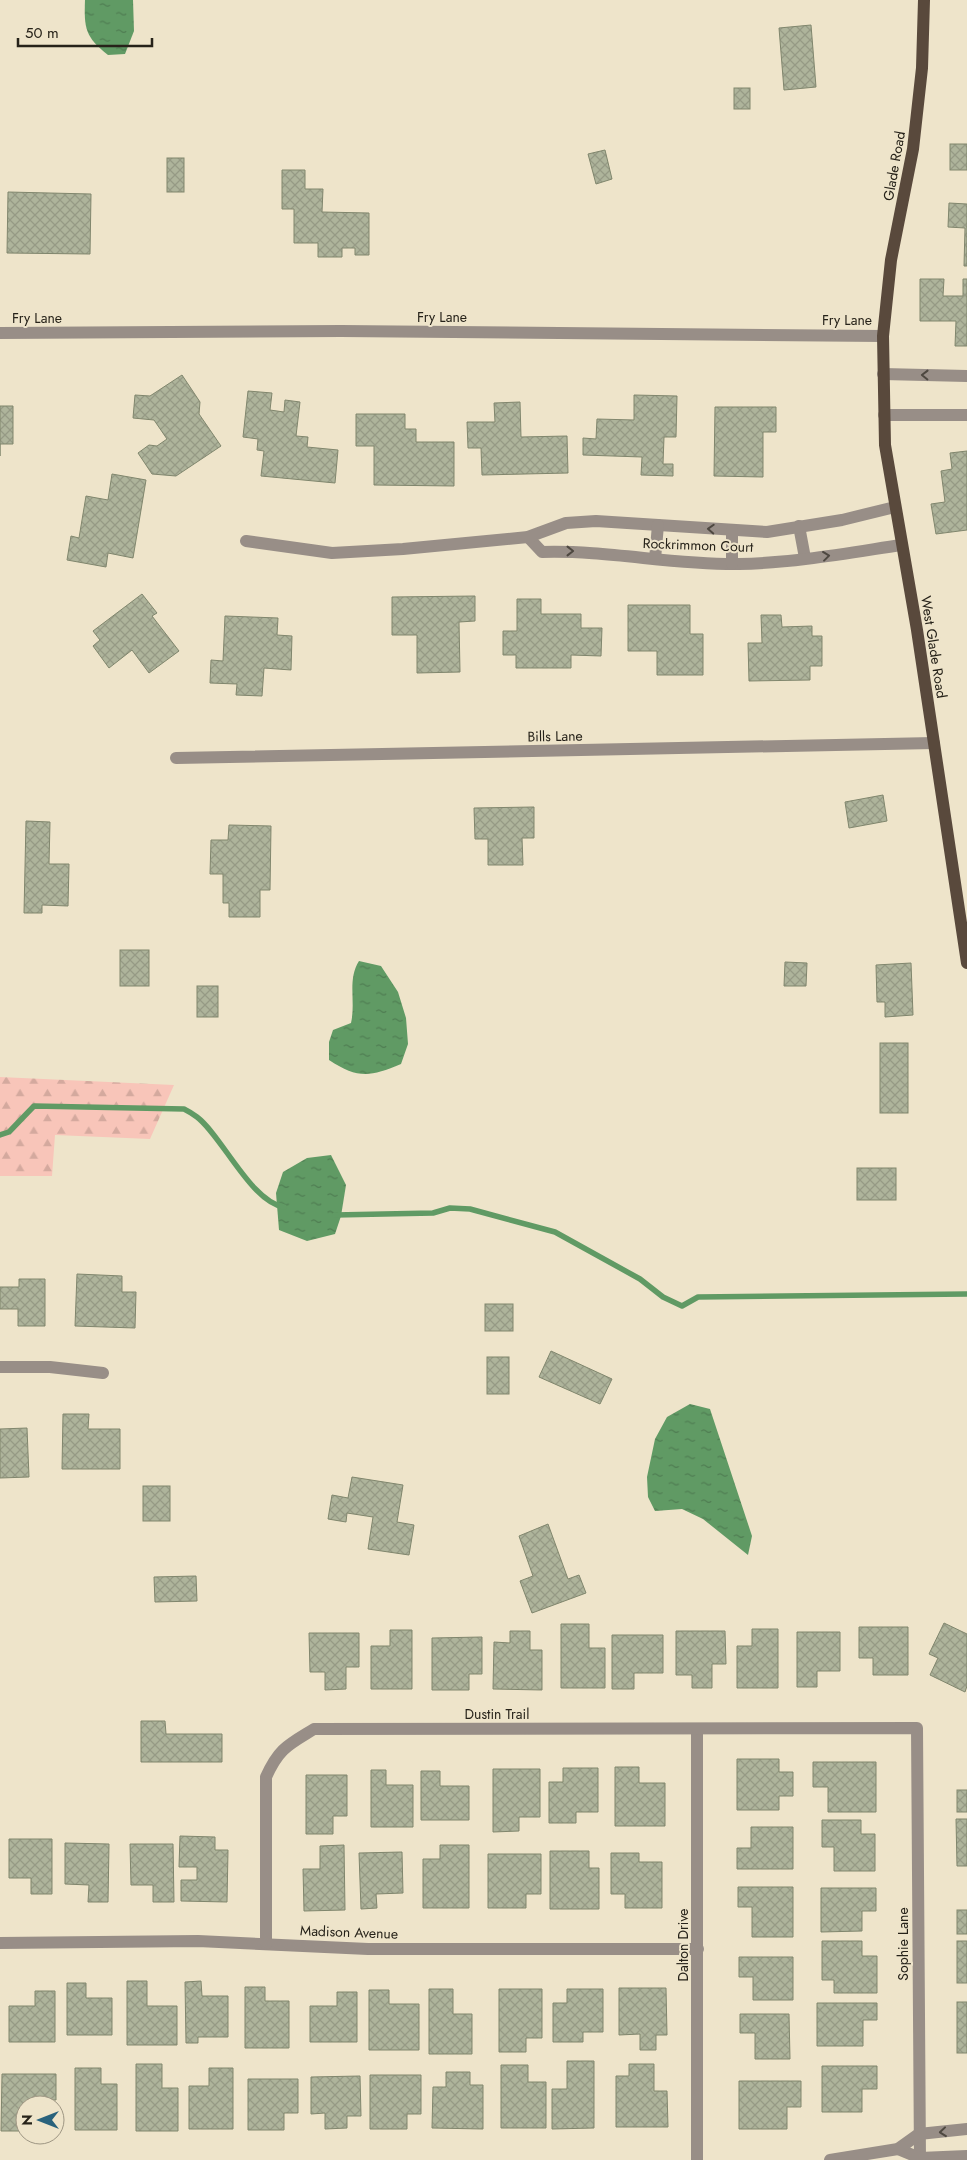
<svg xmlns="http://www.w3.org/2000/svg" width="967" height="2160" font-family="Jost,sans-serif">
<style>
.forest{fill:url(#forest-firs)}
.water{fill:url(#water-ripples)}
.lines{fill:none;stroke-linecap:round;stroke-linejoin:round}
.stream{stroke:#609a64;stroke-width:5.5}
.building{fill:url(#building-cross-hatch);stroke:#80866d}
.minor{stroke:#988e87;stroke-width:12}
.major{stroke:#59493c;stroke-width:12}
.oneway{stroke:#4e4840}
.labels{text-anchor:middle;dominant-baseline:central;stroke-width:4;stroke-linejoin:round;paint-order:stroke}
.street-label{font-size:14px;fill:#262219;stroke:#eee4ca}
</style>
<defs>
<pattern id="forest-firs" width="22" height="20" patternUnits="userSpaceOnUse" patternTransform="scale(1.25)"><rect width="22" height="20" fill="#f8c5b9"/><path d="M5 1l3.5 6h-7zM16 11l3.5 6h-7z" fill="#d4a99e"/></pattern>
<pattern id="water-ripples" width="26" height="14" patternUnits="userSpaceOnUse" patternTransform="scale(1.25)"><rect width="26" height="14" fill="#609a64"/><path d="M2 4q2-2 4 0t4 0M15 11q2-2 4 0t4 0" fill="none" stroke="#4f7d52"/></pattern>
<pattern id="building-cross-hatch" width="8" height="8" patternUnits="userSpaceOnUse" patternTransform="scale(1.25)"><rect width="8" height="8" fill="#aeb49b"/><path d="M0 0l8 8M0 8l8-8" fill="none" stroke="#969a85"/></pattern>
</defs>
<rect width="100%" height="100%" fill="#eee4ca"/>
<path class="forest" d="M0 1077 174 1085 150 1139 55 1135 52 1176H0Z"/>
<g class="water">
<path d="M85 0H133L134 31 125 54 108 55C85 37 84 28 85 0Z"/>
<path d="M359 961 381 966 398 992 406 1018 408 1044 401 1064C370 1077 358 1079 329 1060V1042L333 1030 351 1023C356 1001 347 980 359 961Z"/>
<path d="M331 1155 346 1185 341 1216 335 1234 307 1241 279 1230 276 1193 283 1172 307 1158Z"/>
<path d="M690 1404 710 1409 752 1536 748 1555 703 1519 682 1509 655 1511 648 1497 647 1477 655 1439 667 1417Z"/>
</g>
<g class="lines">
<g class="stream">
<path d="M0 1135 9 1132 34 1106 184 1109C188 1111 193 1114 197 1117 222 1136 251 1202 284 1207"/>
<path d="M335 1215 433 1213 450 1208 470 1209 555 1232 640 1279 663 1297 682 1306 698 1297 967 1294"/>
</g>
</g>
<g class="building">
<path d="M811 25 816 87 784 90 779 28Z"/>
<rect x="734" y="88" width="16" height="21"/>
<rect x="950" y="144" width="17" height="26"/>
<path d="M605 150 612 179 596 184 588 154Z"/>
<rect x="167" y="158" width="17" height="34"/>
<path d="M282 170H305V189H323L322 212 369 213V255H355V248H342V257H318V243H294V209H282Z"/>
<path d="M8 192 91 194 90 254 7 253Z"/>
<path d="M949 203 967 204V266H964L965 228 948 227Z"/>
<path d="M920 279H944L943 296H963V279H967V346H955L956 321H920Z"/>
<path d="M182 375 200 402 199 414 221 446 176 476 152 474 138 453 149 445 157 446 167 439 154 420 133 418 135 395 150 396Z"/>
<path d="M248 391 272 393 270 410 284 412 285 400 300 402 296 436 308 437 307 447 338 450 335 483 261 476 264 451 257 450 258 439 243 437Z"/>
<path d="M634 395 677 396 676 437H664L663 464H673V476L641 475 642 457 583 455V438L596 439 597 419 634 420Z"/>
<path d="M520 402 521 437 567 436 568 473 482 475 481 448H468L467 422H495L494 403Z"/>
<path d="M0 406H13V444H0V456Z"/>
<path d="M715 407H776V432H763V477L714 476Z"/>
<path d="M356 414H405V429H416V442H454V486L374 485V446H356Z"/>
<path d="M967 451V530L936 534 931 504 945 502 941 471 952 469 950 453Z"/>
<path d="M112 474 146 480 133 558 108 553 106 567 67 560 71 536 79 538 86 496 108 500Z"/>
<path d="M142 594 157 613 152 616 179 651 149 673 132 650 109 668 93 646 100 640 93 631Z"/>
<path d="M475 596V621L459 622 460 672 417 673V635H392V597Z"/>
<path d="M517 599H541V614H581V628H602L601 656 571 655V668H516V655H503V631H517Z"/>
<path d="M628 605H690V634H703V675H657V651H628Z"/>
<path d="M761 615H781L782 627 812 626V636H822V666H810V680L749 681 748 643H762Z"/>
<path d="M225 616 278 618 277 635 292 636 291 670 264 668 262 696 236 695 237 684 210 683 211 660 223 661Z"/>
<path d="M883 795 887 821 849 828 845 802Z"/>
<path d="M534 807V838H522L523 865H488V839H475L474 808Z"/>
<path d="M26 821 50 822 49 864H69L68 906 42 905V913H24Z"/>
<path d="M229 825 271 826 270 890H260V917H229V903H223V874H210L211 840H228Z"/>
<rect x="120" y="950" width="29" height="36"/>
<path d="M785 962 807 963 806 986H784Z"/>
<path d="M911 963 913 1015 885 1017V1002H877L876 965Z"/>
<rect x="197" y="986" width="21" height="31"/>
<rect x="880" y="1043" width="28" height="70"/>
<rect x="857" y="1168" width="39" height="32"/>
<path d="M77 1274 122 1276V1292H136L135 1328 75 1326Z"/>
<path d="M19 1279H45V1326H18V1309H0V1287H19Z"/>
<rect x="485" y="1304" width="28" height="27"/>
<path d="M551 1351 612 1379 600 1404 539 1377Z"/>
<rect x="487" y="1357" width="22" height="37"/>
<path d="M63 1414H89L88 1429H120V1469H62Z"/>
<path d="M27 1428 29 1477 0 1478V1429Z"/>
<path d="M352 1477 403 1485 397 1522 414 1525 409 1555 368 1549 373 1517 347 1513 346 1522 328 1519 332 1495 348 1498Z"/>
<rect x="143" y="1486" width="27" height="35"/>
<path d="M548 1524 568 1579 579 1575 586 1593 532 1613 520 1581 533 1576 519 1536Z"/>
<path d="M196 1576 197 1601 155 1602 154 1577Z"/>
<path d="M944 1623 967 1634V1686L965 1692 930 1675 938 1658 929 1654Z"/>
<path d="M561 1624H589V1648H605V1688H561Z"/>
<path d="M859 1627H908V1675H873V1658H859Z"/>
<path d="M752 1629H778V1688H737V1646H752Z"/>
<path d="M390 1630H412V1689H371V1646H390Z"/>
<path d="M510 1631H530V1650H542V1690L493 1689 494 1642 510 1643Z"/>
<path d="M676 1631H725L726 1664H712V1688H692V1675H676Z"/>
<path d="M797 1632H840V1671H817V1687H797Z"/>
<path d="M309 1633H359V1667H346V1689L325 1690V1672H310Z"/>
<path d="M612 1635H663V1673H634V1689H612Z"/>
<path d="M482 1637V1674H469V1690H432V1638Z"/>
<path d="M141 1721H165L166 1734H222V1762H141Z"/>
<path d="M737 1759H779V1772H793V1796H779V1810H737Z"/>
<path d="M813 1762H876V1812H828V1787H813Z"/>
<path d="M615 1767H639V1783H665V1826H615Z"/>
<path d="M563 1768H598V1812H576V1823H549V1782H563Z"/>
<path d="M493 1769H540V1817H519V1831L493 1832Z"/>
<path d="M371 1770H386V1785H413V1827H371Z"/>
<path d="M421 1771H440V1786H469V1820H421Z"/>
<path d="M306 1775H347V1816H333V1834H306Z"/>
<rect x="957" y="1790" width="10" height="22"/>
<path d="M956 1819H967V1866H957Z"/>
<path d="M822 1820H861V1834H875V1871H834V1847H822Z"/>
<path d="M751 1827H793V1869H737V1848H751Z"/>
<path d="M180 1836 215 1837V1850H228L227 1902 181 1901V1880H197V1867H179Z"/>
<path d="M9 1839H52V1894H31V1878H9Z"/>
<path d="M65 1843 109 1844 108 1902H88L89 1885 65 1884Z"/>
<path d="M130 1844H173L174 1902H153V1885H131Z"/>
<path d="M344 1845 345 1910 304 1911 303 1869H320V1846Z"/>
<path d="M440 1845H469V1908H423V1859H440Z"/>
<path d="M550 1851H589V1868H599V1909H550Z"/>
<path d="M402 1852 403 1893 376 1894 377 1908 361 1909 359 1853Z"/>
<path d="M611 1853H639V1862H662V1908H625V1894H611Z"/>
<path d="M488 1854H541V1894H526V1908H488Z"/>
<path d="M738 1887H793V1937H752V1907H738Z"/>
<path d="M821 1888H876V1911H862V1931L821 1932Z"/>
<rect x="957" y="1910" width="10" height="24"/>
<path d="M822 1941H862V1956H877V1993H834V1980H822Z"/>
<rect x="957" y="1941" width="10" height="42"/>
<path d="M739 1957H793V2000H753V1977H739Z"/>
<path d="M127 1981H147V2006H177V2045H127Z"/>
<path d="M201 1981 202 1996H228V2037H198V2043H186L185 1982Z"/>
<path d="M67 1983H86V1998H112V2035H67Z"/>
<path d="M245 1987H265V2001H289V2048H245Z"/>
<path d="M619 1988H666L667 2035H656V2050H640V2034L619 2035Z"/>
<path d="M429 1989H453V2014H472V2054H429Z"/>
<path d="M499 1989H542V2038H526V2052H499Z"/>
<path d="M567 1989H603V2032H583V2042H553V2003H567Z"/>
<path d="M369 1990H389V2004H419V2050H369Z"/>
<path d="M35 1991H55V2042H9V2006H35Z"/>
<path d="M337 1992H357V2042H310V2006H337Z"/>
<rect x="957" y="2002" width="10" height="51"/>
<path d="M817 2003H877V2020H863V2046H817Z"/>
<path d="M740 2014H789L790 2059H755V2033H740Z"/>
<path d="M567 2061H594V2128L552 2129V2089H567Z"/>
<path d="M136 2064H162V2088H178V2131H136Z"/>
<path d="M629 2064H654V2091H667L668 2127H616V2076H629Z"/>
<path d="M501 2065H528V2082H546V2128H501Z"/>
<path d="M822 2066H877V2089H862V2112H822Z"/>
<path d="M75 2068H101V2084H117V2130H75Z"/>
<path d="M209 2068H233V2129H189V2086H209Z"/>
<path d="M446 2072H470V2085H483V2129L432 2128 433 2087H446Z"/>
<path d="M2 2074H56V2100H44V2105H25V2131H1Z"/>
<path d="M370 2075H421V2114H407V2129H370Z"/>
<path d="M360 2076 361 2116H347V2128L325 2129V2113L311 2114V2077Z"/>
<path d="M248 2079H298V2113H284V2130H248Z"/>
<path d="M739 2081H801V2107H787V2129H739Z"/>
</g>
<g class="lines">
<g class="minor">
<path d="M0 333 341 331 883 336"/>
<path d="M883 374 967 376"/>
<path d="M884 415H967"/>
<path d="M799 526 805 558"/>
<path d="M528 537 542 552C608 550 673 565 739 564 794 563 848 553 901 545"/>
<path d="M246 541 332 553 403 549 528 537 566 523 596 521 767 532 842 520 895 507"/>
<path d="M655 559 658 525"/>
<path d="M732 564V530"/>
<path d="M176 758 934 743"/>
<path d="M0 1367H50L103 1373"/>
<path d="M697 1729V2160"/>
<path d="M0 1943 198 1941 368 1949H698"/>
<path d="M266 1944V1777C279 1748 288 1745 314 1729L917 1728 920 2160"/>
<path d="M898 2149 920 2158 967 2156"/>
<path d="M830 2160 898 2149 919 2134 967 2129"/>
</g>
<path class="major" d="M924 0 922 68 913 149 891 260 883 336 885 445 917 630 967 963"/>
</g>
<defs><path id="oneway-chevron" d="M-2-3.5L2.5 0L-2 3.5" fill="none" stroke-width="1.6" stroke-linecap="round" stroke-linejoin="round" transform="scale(1.25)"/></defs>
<g class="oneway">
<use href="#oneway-chevron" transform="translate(925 375) rotate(-179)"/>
<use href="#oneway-chevron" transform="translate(711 529) rotate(-177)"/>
<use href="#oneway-chevron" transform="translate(570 551)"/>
<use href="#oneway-chevron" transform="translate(826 556) rotate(-7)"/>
<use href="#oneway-chevron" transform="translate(943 2132) rotate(174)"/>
</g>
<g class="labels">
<g class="street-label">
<text transform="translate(894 166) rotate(-80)">Glade Road</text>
<text x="442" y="317">Fry Lane</text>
<text x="37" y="318">Fry Lane</text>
<text x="847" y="320">Fry Lane</text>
<text transform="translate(698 545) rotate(2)">Rockrimmon Court</text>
<text transform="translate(934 647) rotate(81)">West Glade Road</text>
<text transform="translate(555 736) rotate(-1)">Bills Lane</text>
<text x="497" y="1714">Dustin Trail</text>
<text transform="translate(349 1932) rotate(2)">Madison Avenue</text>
<text transform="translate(903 1944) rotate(-90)">Sophie Lane</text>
<text transform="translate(683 1945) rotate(-90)">Dalton Drive</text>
</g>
</g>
<g transform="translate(40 2120) rotate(270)"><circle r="24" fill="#eee4ca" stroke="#9e9683"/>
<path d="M0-4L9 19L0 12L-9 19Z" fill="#29627c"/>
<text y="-8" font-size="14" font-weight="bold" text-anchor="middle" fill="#262219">N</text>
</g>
<path d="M18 38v8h134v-8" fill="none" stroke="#262219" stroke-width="2.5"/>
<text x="25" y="38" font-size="15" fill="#262219" stroke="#eee4ca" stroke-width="4" paint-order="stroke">50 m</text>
</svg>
